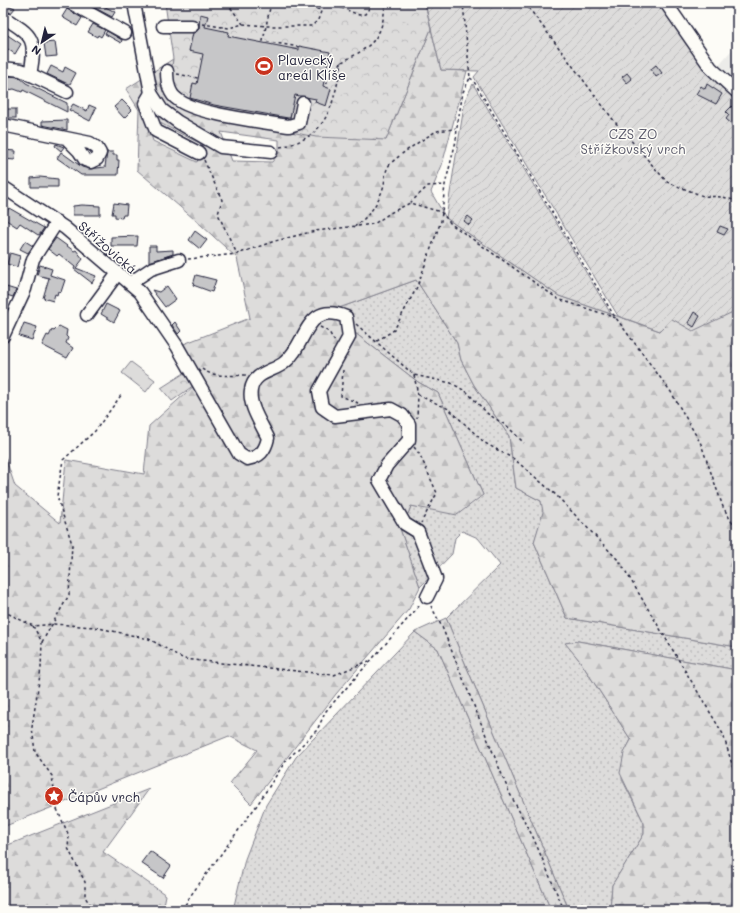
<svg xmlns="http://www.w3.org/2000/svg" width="740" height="913" font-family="Mali,sans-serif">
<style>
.built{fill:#ecece9}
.grass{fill:url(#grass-dots);stroke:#807f8b}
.forest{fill:url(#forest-firs);stroke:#807f8b;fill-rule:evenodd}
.park{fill:url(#park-crowns);stroke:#807f8b}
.garden{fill:url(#garden-furrows);stroke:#807f8b}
.pitch{fill:#dddcdb;stroke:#807f8b}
.building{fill:#c6c6c8;stroke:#22223b}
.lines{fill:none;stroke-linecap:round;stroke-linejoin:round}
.minor-casing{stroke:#22223b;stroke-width:15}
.path{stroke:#22223b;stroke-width:1.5;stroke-dasharray:3 3;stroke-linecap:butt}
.minor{stroke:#fdfcf7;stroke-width:12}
.labels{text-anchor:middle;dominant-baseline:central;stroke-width:3;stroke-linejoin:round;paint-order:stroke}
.poi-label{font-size:13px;fill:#22223b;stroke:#fdfcf7;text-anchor:start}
.park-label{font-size:13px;fill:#5a5a6b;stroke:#fdfcf7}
.street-label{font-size:13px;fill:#22223b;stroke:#fdfcf7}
</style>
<defs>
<pattern id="grass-dots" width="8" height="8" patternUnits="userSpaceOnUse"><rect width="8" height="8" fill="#dddcdb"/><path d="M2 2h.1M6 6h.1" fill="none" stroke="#bdbcbd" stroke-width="1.8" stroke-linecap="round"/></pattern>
<pattern id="forest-firs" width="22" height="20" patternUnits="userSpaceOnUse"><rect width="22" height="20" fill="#dddcdb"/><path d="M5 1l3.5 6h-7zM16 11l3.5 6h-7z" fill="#bdbcbd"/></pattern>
<pattern id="park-crowns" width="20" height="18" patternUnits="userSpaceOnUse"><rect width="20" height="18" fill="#dddcdb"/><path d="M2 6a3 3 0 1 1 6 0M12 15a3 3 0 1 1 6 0" fill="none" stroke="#bdbcbd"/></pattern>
<pattern id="garden-furrows" width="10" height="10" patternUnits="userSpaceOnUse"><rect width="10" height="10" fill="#dddcdb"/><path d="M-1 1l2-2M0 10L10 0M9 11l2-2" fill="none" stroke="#bdbcbd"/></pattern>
</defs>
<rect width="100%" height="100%" fill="#fdfcf7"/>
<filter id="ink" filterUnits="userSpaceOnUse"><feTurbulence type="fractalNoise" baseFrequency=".025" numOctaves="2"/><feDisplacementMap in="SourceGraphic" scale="8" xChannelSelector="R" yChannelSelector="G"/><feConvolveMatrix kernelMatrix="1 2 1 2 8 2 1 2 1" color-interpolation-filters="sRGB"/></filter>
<g filter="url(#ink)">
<path class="built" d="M737 44V87L716 68Z"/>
<g class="grass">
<path d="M416 280 457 343 461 360 474 385 509 436 516 488 541 501 544 512 534 542 567 618 737 647V670L578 641 566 643 580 661 631 740 624 753 622 779 644 823V834L612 885 610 910H569L446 618 500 565 478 538 462 531 455 538 452 554 420 587 398 523 408 514 411 506 431 509 483 495 438 393 418 382 328 312Z"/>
<path d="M415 632 438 649 551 910H233L245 859 266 805 296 757Z"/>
</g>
<g class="forest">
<path d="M431 29 441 70 467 71 442 165 431 192 446 218 559 296 660 331 672 319 737 310V647L567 618 534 542 543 512 541 501 516 488 509 436 474 385 461 360 457 343 416 280 328 312 418 382 438 393 483 495 457 515 411 506 408 514 398 523 420 587 409 609 336 694 251 804 230 783 257 750 229 736 3 827V451L15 486 60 523 66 460 144 474 149 426 196 384 181 345 250 318 237 258 201 225 137 170 139 110 126 89 173 59 170 82 386 140ZM152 117 160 123 203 145 197 162 153 141 146 120ZM221 132 279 140V153L272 162 232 161Z"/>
<path d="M446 618 569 910H551L438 649 415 632Z"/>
<path d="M578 641 737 670V910H610L612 885 644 834V823L620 773 624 753 631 740 580 661 565 643Z"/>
<path d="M149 789 103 852 166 895 163 910H3V847Z"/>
</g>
<g class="park">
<path d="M165 3H425L431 29 386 140 316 137 190 112 170 82 173 59Z"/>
<path d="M186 372 194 385 172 401 161 388Z"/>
</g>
<g class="garden">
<path d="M425 3H659L709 69 737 96V310L693 331 672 319 660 331 618 316 474 77 479 71 441 70Z"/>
<path d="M473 84 611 314 559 296 446 218 465 100Z"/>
</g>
<path class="pitch" d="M131 362 155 380 146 392 122 373Z"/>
<g class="building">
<path d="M3 3 15 8 11 13 3 10Z"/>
<path d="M86 3H98L115 12 112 17Z"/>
<path d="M67 9 82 18 77 26 62 17Z"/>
<path d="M200 14 208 16 205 27 229 32 228 36 299 50V46L330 52 323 86 331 89 326 106 315 102 316 99 295 95 290 118H288L214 105 190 98 193 83 197 84 203 54 189 51 193 33 199 29Z"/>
<path d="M93 24 105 30 101 37 98 35 97 37 88 32Z"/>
<path d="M107 31 122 40 121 43 105 34Z"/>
<path d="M3 32 21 44 15 54 3 46Z"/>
<path d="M55 42 57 56 46 57 44 43Z"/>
<path d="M656 65 662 73 656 77 651 69Z"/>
<path d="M51 66 63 72 65 67 76 73 70 84H68L47 74Z"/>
<path d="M627 73 632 79 627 83 622 77Z"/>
<path d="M9 76 19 77 26 83 67 103V112L23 90 22 92 14 89 3 91V78Z"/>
<path d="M707 84 722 94 716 104 696 94 701 86 705 89Z"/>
<path d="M122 100 132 110 124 118 114 107Z"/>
<path d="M73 104 87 111 89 105 96 108 90 121 69 110Z"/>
<path d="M732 106 737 110V120L733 125 726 119 729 115 726 112Z"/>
<rect x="3" y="109" width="13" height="9"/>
<path d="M67 120V130L42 125V121Z"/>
<path d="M56 144 64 147 61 151 55 146Z"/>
<path d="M3 150 16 151 15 160 3 159Z"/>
<path d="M61 152 82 167 89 169 105 167 107 152H113V155H117V160H119L118 175H81L57 158Z"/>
<path d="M40 177 58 179V187H31V178Z"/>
<path d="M114 203 127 205 126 215H123L122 218 115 217V214H112Z"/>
<path d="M82 205 100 206V215H73V206Z"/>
<path d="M9 208 44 228 40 234 38 235 20 223 17 227 3 218Z"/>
<path d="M468 216 473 220 469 225 464 221Z"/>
<path d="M720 226 728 229 724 235 717 232Z"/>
<path d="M195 231 207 240 200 249 189 240Z"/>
<path d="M138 236 137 246H111V237Z"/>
<path d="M56 238 74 251 76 250 83 259 76 268 96 276 92 283 74 269 75 267 59 254 57 256 48 249Z"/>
<path d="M25 241 33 246 28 253 20 249Z"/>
<path d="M149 246H156V251L173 250V254L149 262Z"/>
<path d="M10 253 20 256 17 267 7 264Z"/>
<path d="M40 265 52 269 50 275 65 280 61 292 58 291 57 295 55 294 53 301 43 298 49 278 37 275Z"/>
<path d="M196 275 216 280 212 292 193 285Z"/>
<path d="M3 286 16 290 13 297 3 294Z"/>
<path d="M167 286 176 299 165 307 152 290 159 292Z"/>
<path d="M106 304 120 311 114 322 101 314Z"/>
<path d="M694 312 700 316 694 327 688 323Z"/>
<path d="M175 322 181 331 178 334 172 325Z"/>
<path d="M24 323 37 327 32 340 19 336Z"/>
<path d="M59 326 67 330 66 336 68 338 66 343 73 348 67 358 42 345 47 335 49 336 52 330 54 331Z"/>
<path d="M150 851 171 866 163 878 141 863Z"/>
</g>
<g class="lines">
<defs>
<g id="minor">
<path d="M71 3 125 33"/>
<path d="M134 3 151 93 162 110 178 122 221 147 271 152"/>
<path d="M666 3 711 68 737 92"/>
<path d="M3 17C33 36 37 38 30 75"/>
<path d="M163 26H192"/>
<path d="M3 68 21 70 67 92"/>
<path d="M167 71C167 81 168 93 177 99 194 114 264 122 289 126L299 123 303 103"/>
<path d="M151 93 145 103 156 131 199 153"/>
<path d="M3 125 90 143 97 148 100 153 97 159 91 162 85 160 79 151 68 140"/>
<path d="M3 187 65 228 140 292 177 346 239 454 247 459C260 457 265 451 268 438 262 425 248 405 251 390 254 371 274 372 285 362 307 345 305 300 346 317L349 337 319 391 322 407 335 416 391 409 402 415 409 424V440L387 465 379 480 405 524 418 532 436 579 427 597"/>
<path d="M130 283 151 269 179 260"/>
<path d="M87 315 118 273"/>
<path d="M3 336 25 289 33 259 57 222"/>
</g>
</defs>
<use href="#minor" class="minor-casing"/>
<g class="path">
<path d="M227 3 243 24"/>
<path d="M271 3 266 26H312L318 20 324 3"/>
<path d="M287 3 322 10"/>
<path d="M330 3 359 15 365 14 373 3"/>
<path d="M525 3 615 122 667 182 703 196 723 197 737 201"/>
<path d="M202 24 229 28 243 24 266 26 263 41 299 47"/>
<path d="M177 74 198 78"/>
<path d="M470 78 473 80 613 314 671 392 701 444 723 507 737 531"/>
<path d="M326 84 333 71 342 62"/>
<path d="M280 147C329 138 333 104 342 62 372 46 383 39 385 3"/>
<path d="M204 160 222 200 218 214 237 254"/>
<path d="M410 203 428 186 445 185"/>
<path d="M354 227C369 217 379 202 384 185 385 179 385 172 388 167 392 159 426 137 435 132 441 129 448 131 456 128"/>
<path d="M188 259 237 254 275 241 315 231 374 224 390 213 410 203 441 212 451 224 558 299 616 318"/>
<path d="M356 324 414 375 451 383 467 392 488 414 507 426 524 443"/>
<path d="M320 327 329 332 335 342"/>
<path d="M377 341 394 330 417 287 441 221 445 185 456 141 457 127 463 92 470 78 463 3"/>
<path d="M202 369C213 378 234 375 247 375"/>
<path d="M343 370 341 396 358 403"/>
<path d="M414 375 418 395 417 418"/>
<path d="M418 395 449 409 485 443 514 459 556 495 620 562 723 734 737 781"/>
<path d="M414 447 420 455 437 493 421 523"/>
<path d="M431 606 442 627 509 792 533 837 564 910"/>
<path d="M3 611 33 626 54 624 94 627 149 639 184 659 334 675 369 661"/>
<path d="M33 626 42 642 41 668 32 727 35 752 52 776 57 809 69 836 68 848 85 882V897L94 910"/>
<path d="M42 642 69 595 72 544 57 496 63 460 95 431 122 394"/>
<path d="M182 910 191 895 257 805 285 762 317 730 326 711 420 605"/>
</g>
<use href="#minor" class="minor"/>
</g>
</g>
<defs>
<symbol id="stadium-disc" viewBox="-11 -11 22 22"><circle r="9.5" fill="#c8321e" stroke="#fdfcf7"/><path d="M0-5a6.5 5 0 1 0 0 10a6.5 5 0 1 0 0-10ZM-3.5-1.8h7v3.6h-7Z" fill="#fff"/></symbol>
<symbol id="sight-disc" viewBox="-11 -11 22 22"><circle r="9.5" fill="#c8321e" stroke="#fdfcf7"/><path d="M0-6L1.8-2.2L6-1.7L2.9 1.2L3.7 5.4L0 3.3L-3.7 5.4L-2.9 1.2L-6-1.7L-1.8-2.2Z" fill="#fff"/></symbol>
</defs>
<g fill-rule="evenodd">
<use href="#stadium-disc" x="253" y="55" width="22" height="22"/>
<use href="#sight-disc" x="43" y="785" width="22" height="22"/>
</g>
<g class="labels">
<g class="poi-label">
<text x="278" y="59">Plavecký<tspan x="278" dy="15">areál Klíše</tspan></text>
<text x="68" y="796">Čápův vrch</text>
</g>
<g class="park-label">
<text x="633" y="133">CZS ZO<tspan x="633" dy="15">Střížkovský vrch</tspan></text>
</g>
<g class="street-label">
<text transform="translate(108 247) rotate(41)">Střížovická</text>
</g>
</g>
<rect width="740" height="913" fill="none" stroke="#fdfcf7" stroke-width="16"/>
<rect x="8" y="8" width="724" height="897" fill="none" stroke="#22223b" stroke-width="1.5" filter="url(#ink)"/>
<g transform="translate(42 42) rotate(215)" stroke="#fdfcf7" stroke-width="3" paint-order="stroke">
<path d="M0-3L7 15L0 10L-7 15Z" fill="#22223b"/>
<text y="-6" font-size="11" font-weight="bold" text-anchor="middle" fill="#22223b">N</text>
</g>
</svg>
